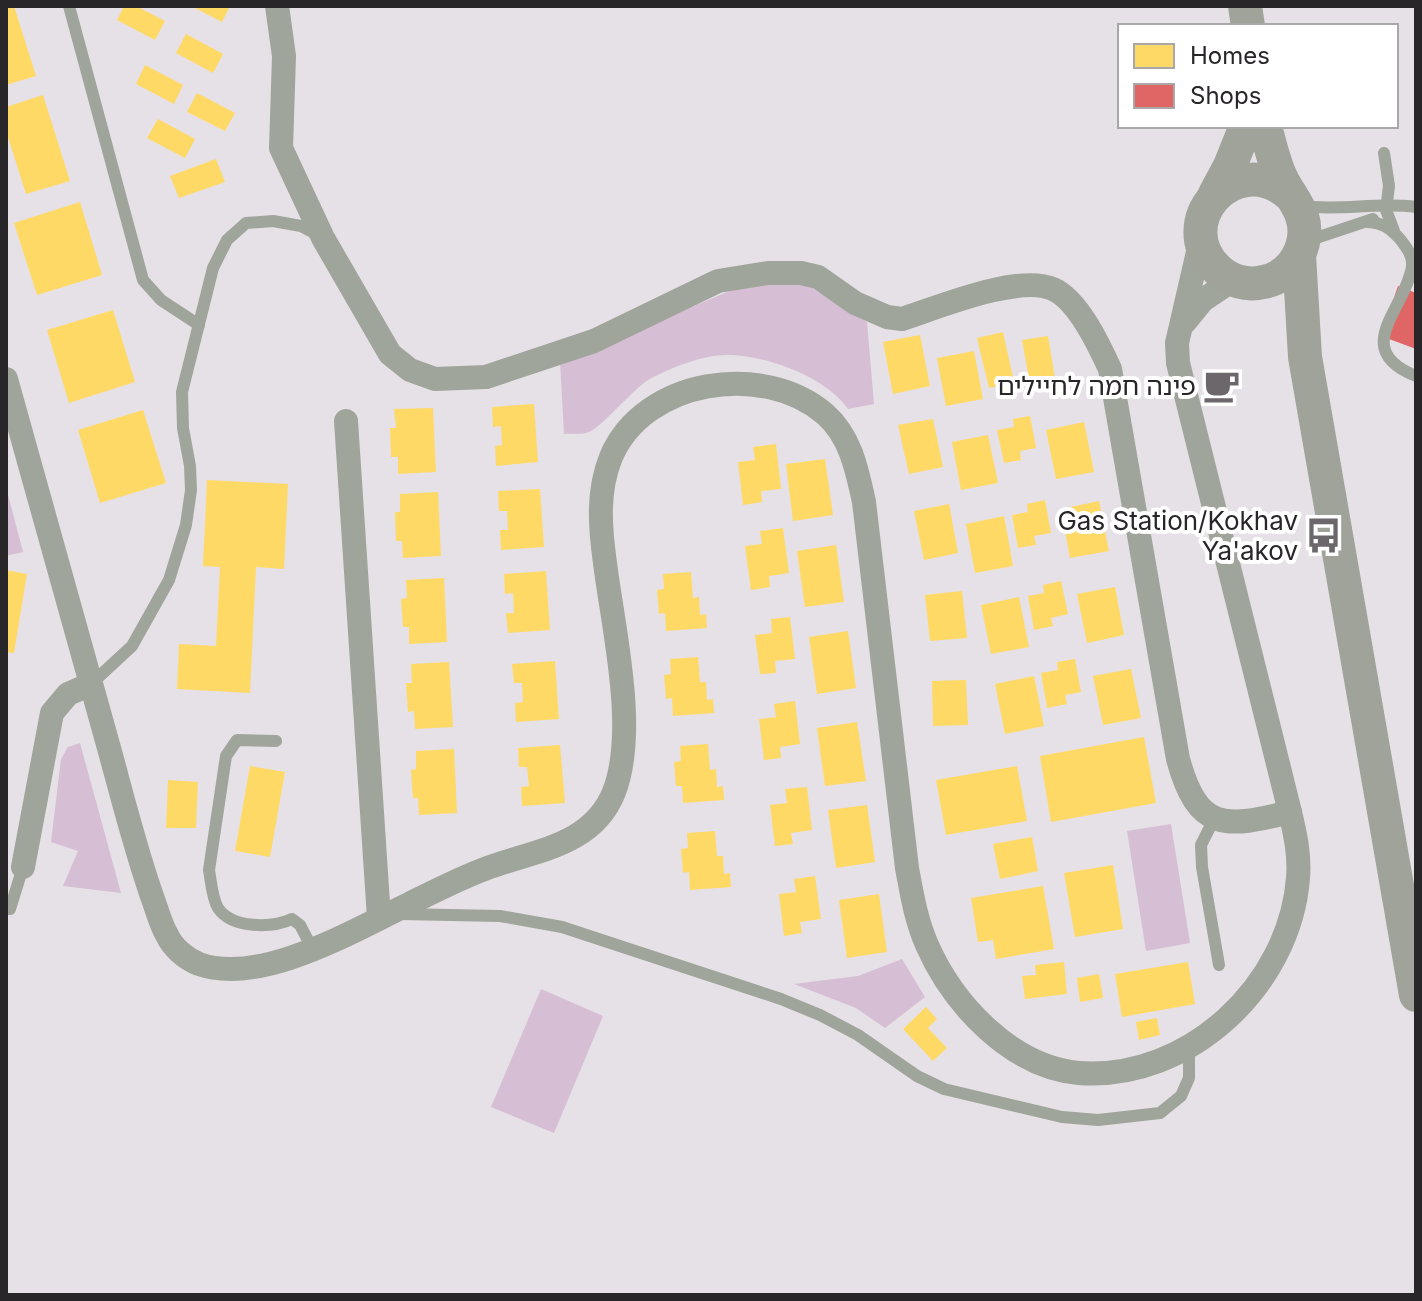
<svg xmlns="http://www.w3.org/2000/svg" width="1422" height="1301" font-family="Inter,'Noto Sans Hebrew',sans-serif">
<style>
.green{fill:#d6bed4}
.homes{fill:#ffd966}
.shops{fill:#e06666}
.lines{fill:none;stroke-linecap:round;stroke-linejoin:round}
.lane{stroke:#a0a59b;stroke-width:12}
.street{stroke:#a0a59b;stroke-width:24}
.secondary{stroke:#a0a39a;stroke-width:34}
.labels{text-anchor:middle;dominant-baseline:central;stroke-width:8;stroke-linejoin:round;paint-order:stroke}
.poi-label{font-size:26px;fill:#292629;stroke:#fff;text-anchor:end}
</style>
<rect width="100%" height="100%" fill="#e6e1e6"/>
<g class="green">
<path d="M766 281H801L867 322 874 404 848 409C826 377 768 356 730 355 704 354 670 368 648 380 631 391 602 427 589 432 582 435 571 433 564 434L560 362 732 290Z"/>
<path d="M6 487 23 552 6 556Z"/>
<path d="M80 743 121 893 63 886 78 851 51 842 61 759 68 747Z"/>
<path d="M1171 824 1190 943 1146 951 1127 831Z"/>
<path d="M902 959 925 997 885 1028 856 1008 794 984 858 976Z"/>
<path d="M541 989 603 1016 554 1133 491 1107Z"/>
</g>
<g class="homes">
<path d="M6 6H14L36 76 6 85Z"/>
<path d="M124 6H136L165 21 155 40 117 20Z"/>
<path d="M191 6H230L222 22Z"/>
<path d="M186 34 223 54 213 73 176 53Z"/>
<path d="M145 65 183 85 174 104 136 84Z"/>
<path d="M197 93 235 113 225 131 187 112Z"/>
<path d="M43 95 70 181 26 194 6 131V107Z"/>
<path d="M158 119 195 139 185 158 147 138Z"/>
<path d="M216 159 225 182 179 198 170 176Z"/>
<path d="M80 202 102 275 37 295 14 223Z"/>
<path d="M113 310 135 382 69 403 47 330Z"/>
<path d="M1003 332 1014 382 989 388 977 338Z"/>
<path d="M920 335 930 386 893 394 883 342Z"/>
<path d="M1048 336 1056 385 1031 390 1022 340Z"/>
<path d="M974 351 983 399 946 406 937 358Z"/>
<path d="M534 404 538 462 496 466 495 446 502 445 501 426 493 427 492 407Z"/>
<path d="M433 408 436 472 398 474V457H391L390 428H396L394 409Z"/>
<path d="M143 410 166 483 100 503 78 430Z"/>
<path d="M1030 416 1036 448 1020 451 1021 460 1004 463 997 430 1014 427 1013 419Z"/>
<path d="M933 419 943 467 909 474 898 425Z"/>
<path d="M1084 422 1094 472 1056 479 1046 430Z"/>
<path d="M988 435 998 483 961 490 952 442Z"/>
<path d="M776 444 781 489 761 491 762 502 743 505 738 462 755 460 753 447Z"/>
<path d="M825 459 833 515 793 521 786 464Z"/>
<path d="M207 480 288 484 284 569 256 567 250 693 177 689 179 644 216 646 220 567 203 566Z"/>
<path d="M540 489 544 547 501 550 500 530H508L507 511H499L498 491Z"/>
<path d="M438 492 441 556 403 558 402 541H396L395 512H400V494Z"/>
<path d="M1045 500 1051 533 1034 536 1036 545 1018 548 1012 515 1028 512 1027 504Z"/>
<path d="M1099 501 1109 551 1070 558 1061 509Z"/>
<path d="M949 504 958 553 924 560 914 511Z"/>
<path d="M1004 516 1013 566 975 573 966 524Z"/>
<path d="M783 528 789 573 769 576 770 587 751 590 745 546 762 544 760 531Z"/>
<path d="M836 545 844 602 805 607 797 551Z"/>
<path d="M6 570 27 574 14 653 6 652Z"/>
<path d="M546 571 550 630 508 633 506 613H514L513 593 505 594 504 574Z"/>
<path d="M691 572 693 598 699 597 700 615 706 614 707 628 666 631 665 613 659 614 657 590 664 589 663 574Z"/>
<path d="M444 578 447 642 409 644V627H403L401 599 407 598 406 580Z"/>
<path d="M1061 581 1068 614 1051 618 1053 626 1034 630 1028 596 1044 593 1043 585Z"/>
<path d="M1115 587 1124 635 1087 643 1077 594Z"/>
<path d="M962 591 967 638 930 641 925 595Z"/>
<path d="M1019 597 1029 647 991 654 981 605Z"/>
<path d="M790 617 795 659 775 661 776 673 760 674 755 635 772 633 771 619Z"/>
<path d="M848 631 856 688 817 694 809 637Z"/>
<path d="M698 657 700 682H706L707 700 713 699 714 713 673 716 672 698 666 699 664 675 671 674 670 659Z"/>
<path d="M1075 659 1081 692 1065 695 1067 704 1047 708 1041 673 1058 670 1057 662Z"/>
<path d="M555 661 559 719 516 722 515 703 523 702 522 683H514L512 664Z"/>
<path d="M449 662 453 727 415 729 414 711 408 712 406 683H412L411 664Z"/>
<path d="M1131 669 1141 718 1103 725 1093 676Z"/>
<path d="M1034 676 1044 726 1005 734 995 684Z"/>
<path d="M966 680 968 725 933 726 932 681Z"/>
<path d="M795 701 800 744 780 747 781 758 764 760 759 719 776 717 774 704Z"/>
<path d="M857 722 866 781 825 786 817 728Z"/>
<path d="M1144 737 1156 803 1051 822 1040 756Z"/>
<path d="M708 744 710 770 716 769 717 787 723 786 724 800 683 803 682 786H676L674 762 681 761 680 746Z"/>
<path d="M560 745 565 803 522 806 521 787 529 786 527 767H519L518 748Z"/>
<path d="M454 749 457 813 419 815 418 798H413L411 770 416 769V751Z"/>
<path d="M250 766 285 772 270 857 235 851Z"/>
<path d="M1017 766 1027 821 946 835 936 780Z"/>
<path d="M168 780 198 782 196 828H166Z"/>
<path d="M807 787 812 830 791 833 793 844 775 846 770 805 787 803 785 789Z"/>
<path d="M867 805 875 862 836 868 828 810Z"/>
<path d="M715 831 717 856H723L724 874 730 873 731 887 690 890 689 872 683 873 681 849 688 848 687 833Z"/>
<path d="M1032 837 1038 871 1000 879 993 844Z"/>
<path d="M1113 865 1123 929 1075 937 1064 873Z"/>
<path d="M815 876 821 919 800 922 802 933 784 936 779 894 796 892 794 879Z"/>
<path d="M1043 886 1054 949 996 959 993 940 978 942 971 898Z"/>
<path d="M879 894 887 952 847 958 839 900Z"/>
<path d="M1064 962 1067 994 1025 999 1022 976 1036 975 1035 965Z"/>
<path d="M1188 962 1195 1004 1122 1017 1115 974Z"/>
<path d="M1099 974 1103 998 1080 1002 1077 978Z"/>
<path d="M926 1007 937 1019 928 1028 947 1048 933 1061 903 1029Z"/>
<path d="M1157 1018 1160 1035 1139 1040 1136 1022Z"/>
</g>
<path class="shops" d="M1398 286 1416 293V349L1381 336Z"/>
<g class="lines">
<g class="lane">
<path d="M69 6 143 280 161 300 199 325"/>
<path d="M1384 153 1389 186 1386 210 1394 231"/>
<path d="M1301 206C1340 211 1378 202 1416 207"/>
<path d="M1368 222C1383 223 1390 228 1400 239 1406 247 1413 255 1412 266 1406 309 1349 349 1416 376"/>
<path d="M1308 243 1319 237 1373 219"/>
<path d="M91 684 132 646 169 580 186 525 191 490 190 466 183 428 182 392 213 268 227 240 246 223 273 221 301 226 316 234"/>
<path d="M276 741 237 740 226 756 209 870C211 881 212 898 218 908 232 929 272 928 292 919L300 925 312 948"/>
<path d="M1214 819 1201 845 1202 867 1219 965"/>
<path d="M6 909H10L23 867"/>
<path d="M400 914 500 916 562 927 781 999 820 1015 858 1035 917 1076 944 1089 1062 1117 1098 1120 1160 1113 1181 1096 1189 1078V1046"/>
</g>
<g class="street">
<path d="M277 6 284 56 281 148 323 238 390 354 410 370 435 379 486 377 594 341 718 281 768 273H801L818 277 855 303 887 317 902 319C939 307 1018 274 1053 289 1078 300 1099 345 1110 369L1178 759C1198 832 1225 828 1290 812"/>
<path d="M1185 322 1203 300 1233 280"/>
<path d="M6 379C40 502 74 625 109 748 123 799 136 852 154 902 158 913 161 925 167 935 173 948 186 959 199 964 261 986 354 930 409 904 435 891 462 877 490 867 537 850 593 845 614 792 638 730 613 628 605 563 600 527 597 491 611 457 644 379 763 361 825 414 851 437 857 470 864 502L907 868C912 895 916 920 927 945 953 1004 1011 1067 1079 1073 1189 1081 1290 985 1298 878 1300 855 1295 833 1290 812L1178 363 1177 343 1201 239"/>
<path d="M346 421 379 918"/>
<path d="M23 867 52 713 68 694 91 684"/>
</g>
<g class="secondary">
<path d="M1245 6 1248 26"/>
<path d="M1265 126C1269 142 1273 158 1279 173 1285 189 1297 201 1302 216 1311 244 1293 277 1263 282 1247 286 1230 281 1218 270 1168 223 1235 148 1289 194"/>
<path d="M1215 194 1230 166 1246 126"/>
<path d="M1299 255 1305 357 1416 995"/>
</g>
</g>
<defs>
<symbol id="cafe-bare" viewBox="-9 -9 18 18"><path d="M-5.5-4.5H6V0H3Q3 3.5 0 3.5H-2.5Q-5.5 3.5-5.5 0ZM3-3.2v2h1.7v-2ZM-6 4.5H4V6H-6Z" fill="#6b676b" stroke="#fff" stroke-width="2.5" paint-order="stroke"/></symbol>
<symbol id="bus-bare" viewBox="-9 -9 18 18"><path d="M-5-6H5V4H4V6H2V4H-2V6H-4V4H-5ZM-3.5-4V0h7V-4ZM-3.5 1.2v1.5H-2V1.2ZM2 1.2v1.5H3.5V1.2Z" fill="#6b676b" stroke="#fff" stroke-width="2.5" paint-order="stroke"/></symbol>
</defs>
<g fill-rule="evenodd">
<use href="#cafe-bare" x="1196" y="360" width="51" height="51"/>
<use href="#bus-bare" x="1298" y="510" width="51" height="51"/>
</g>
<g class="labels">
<g class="poi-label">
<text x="1196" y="385">פינה חמה לחיילים</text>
<text x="1298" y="520">Gas Station/Kokhav<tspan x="1298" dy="30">Ya'akov</tspan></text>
</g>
</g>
<rect width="1422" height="1301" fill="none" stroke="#292629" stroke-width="16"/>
<rect x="1118" y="24" width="280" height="104" fill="#ffffff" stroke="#a9a8a9" stroke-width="2"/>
<rect x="1134" y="44" width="40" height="24" fill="#ffd966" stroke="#a9a8a9" stroke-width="2"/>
<text x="1190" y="64" font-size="24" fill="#292629">Homes</text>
<rect x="1134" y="84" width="40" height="24" fill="#e06666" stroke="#a9a8a9" stroke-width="2"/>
<text x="1190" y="104" font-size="24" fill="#292629">Shops</text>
</svg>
